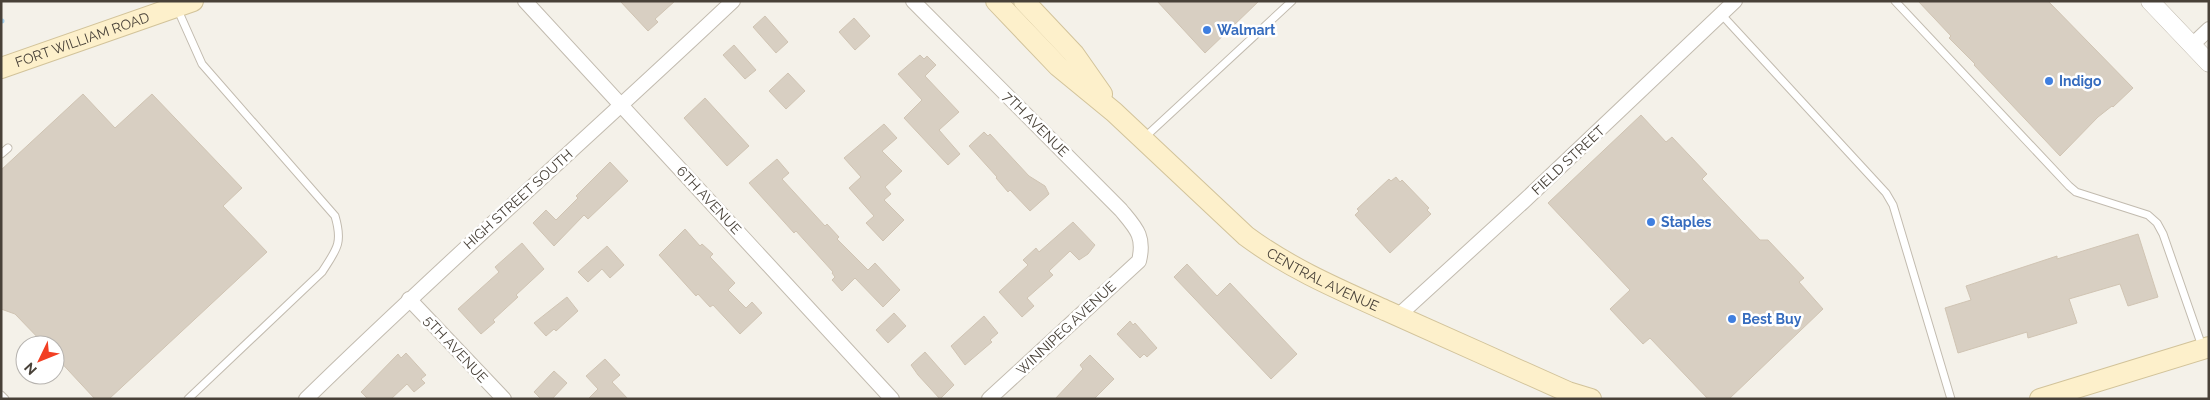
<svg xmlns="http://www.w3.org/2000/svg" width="2210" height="400" font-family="Raleway,sans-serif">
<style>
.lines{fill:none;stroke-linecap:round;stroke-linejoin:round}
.stream{stroke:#a9d3ee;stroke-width:5}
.building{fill:#d8cfc2;stroke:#d0c4b3}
.service-casing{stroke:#c2bbaf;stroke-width:9}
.minor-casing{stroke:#c2bbaf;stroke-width:16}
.tertiary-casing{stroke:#c2bbaf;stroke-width:19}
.secondary-casing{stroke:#d2c39a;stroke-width:22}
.service{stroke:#fff;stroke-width:7}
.minor{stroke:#fff;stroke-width:14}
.tertiary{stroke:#fff;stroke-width:18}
.secondary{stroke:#fdf0cb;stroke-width:20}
.shop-dot{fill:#3f7fe0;stroke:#fff;stroke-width:2}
.labels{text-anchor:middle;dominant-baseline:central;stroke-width:5;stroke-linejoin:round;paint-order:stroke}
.shop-label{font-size:14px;font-weight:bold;fill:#366cbe;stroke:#fff;text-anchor:start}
.street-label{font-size:14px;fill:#484138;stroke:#fff}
</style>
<rect width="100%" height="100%" fill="#f4f1e9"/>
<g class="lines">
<path class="stream" d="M1 21H2"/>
</g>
<g class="building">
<path d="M620 1H675L655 19 658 22 648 31Z"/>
<path d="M1157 1H1259L1205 53Z"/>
<path d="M1918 1H2048L2133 88 2113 107 2112 106 2098 117 2060 156 1974 65 1975 64 1949 38 1951 36Z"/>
<path d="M765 16 788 42 776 53 753 27Z"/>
<path d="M854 18 870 36 855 50 839 32Z"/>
<path d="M734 45 756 70 745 79 723 55Z"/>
<path d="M920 55 924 59 927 56 936 65 925 76 959 112 939 130 960 154 948 165 904 118 922 100 898 74Z"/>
<path d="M788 73 805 91 786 109 769 91Z"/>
<path d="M83 94 115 128 152 94 242 188 223 206 267 252 109 399H95L55 356V345H45L15 314 1 309V170Z"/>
<path d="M705 98 749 146 727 166 684 118Z"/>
<path d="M1641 115 1666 142 1672 137 1707 174 1702 179 1760 240H1768L1804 278 1799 282 1823 309 1729 399H1708L1650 338 1643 344 1610 309 1630 290 1548 203Z"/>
<path d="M884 124 897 138 882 151 902 171 885 187 891 194 884 200 904 220 883 241 866 223 874 216 849 188 861 177 844 158Z"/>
<path d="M984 132 988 136 990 134 1029 176 1045 186 1049 194 1030 211 1010 190 1008 192 996 178 997 177 969 146Z"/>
<path d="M777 159 789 173 782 179 825 226 827 224 839 237 837 239 868 270 875 263 900 290 883 307 855 278 842 291 832 280 835 277 832 273 833 272 796 231 794 233 749 183Z"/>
<path d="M610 162 628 181 588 219 584 215 554 246 533 223 546 210 556 220 578 198 576 196Z"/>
<path d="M1396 177 1400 182 1402 180 1429 208 1427 210 1431 214 1390 253 1355 215 1359 211 1357 209 1389 179 1391 181Z"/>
<path d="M1073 222 1095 245 1088 254 1079 260 1070 251 1049 271 1053 275 1027 298 1034 306 1022 317 999 292 1028 265 1023 260 1036 248 1039 252Z"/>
<path d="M685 229 700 246 702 244 713 254 710 257 735 283 728 290 746 308 752 302 762 313 740 334 713 305 710 307 698 294 696 296 659 255Z"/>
<path d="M2138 234 2158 297 2128 306 2120 284 2069 299 2077 323 2028 338 2027 332 1958 353 1945 308 1971 300 1966 286 2057 256V259Z"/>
<path d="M522 243 544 269 516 295 518 297 493 320 495 322 481 334 458 309 499 272 495 267Z"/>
<path d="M607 246 624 265 610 278 602 269 588 282 578 272Z"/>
<path d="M1187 264 1217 296 1230 283 1297 354 1271 379 1174 277Z"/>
<path d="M567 297 578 311 556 331 554 329 546 336 534 323Z"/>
<path d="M894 313 906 326 888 343 876 330Z"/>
<path d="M984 316 998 333 990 340 992 342 965 365 951 346Z"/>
<path d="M1130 321 1133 325 1135 323 1157 348 1147 357 1144 354 1140 358 1117 334Z"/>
<path d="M925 352 954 385 940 399 918 375 911 365Z"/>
<path d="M406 353 426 375 421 379 425 383 414 392 407 384 391 399H368L361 392 398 354 401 358Z"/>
<path d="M1090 355 1114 379 1094 399H1055L1083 369 1080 365Z"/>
<path d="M605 359 620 375 612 382 628 399H588L598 389 586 376Z"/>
<path d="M554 371 567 383 552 399H541L534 392Z"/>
</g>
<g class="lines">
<defs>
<g id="service">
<path d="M1895 1 2069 186 2076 192 2148 215 2157 223 2163 234 2203 349"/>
<path d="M177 8 202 64 335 216C343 243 337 249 322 272L188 399"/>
<path d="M1721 14 1886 193 1893 205 1951 399"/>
<path d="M1144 138 1292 1"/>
<path d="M1 154 8 148"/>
<path d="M1 395 5 399"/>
</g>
<g id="minor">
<path d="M525 1 892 399"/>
<path d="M913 1 1121 210C1136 228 1145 236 1139 261L989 399"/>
<path d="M2192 45 2209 29"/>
<path d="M409 299 504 399"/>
<path d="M1398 316 1523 202 1735 1"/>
<path d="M306 399C445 263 591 135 733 1"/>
</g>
<path id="tertiary" d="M2150 1 2209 63"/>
<g id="secondary">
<path id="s1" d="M996 1 1058 66 1114 112 1246 236C1289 268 1338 289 1387 311 1447 338 1508 365 1568 392L1591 399"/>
<path d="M1024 1 1074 54 1102 94"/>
<path id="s2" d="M1 68 193 1"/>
<path d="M2040 399 2209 347"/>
</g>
</defs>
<use href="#service" class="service-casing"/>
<use href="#minor" class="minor-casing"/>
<use href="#tertiary" class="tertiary-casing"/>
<use href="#secondary" class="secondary-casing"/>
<use href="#service" class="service"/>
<use href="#minor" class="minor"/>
<use href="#tertiary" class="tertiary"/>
<use href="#secondary" class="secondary"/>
</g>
<g class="shop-dot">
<circle cx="1207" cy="30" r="5"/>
<circle cx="2049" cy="81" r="5"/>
<circle cx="1651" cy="222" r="5"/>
<circle cx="1732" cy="319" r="5"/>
</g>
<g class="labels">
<g class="shop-label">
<text x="1217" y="30">Walmart</text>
<text x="2059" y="81">Indigo</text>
<text x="1661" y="222">Staples</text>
<text x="1742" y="319">Best Buy</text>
</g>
<g class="street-label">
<text stroke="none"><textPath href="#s2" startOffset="86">FORT WILLIAM ROAD</textPath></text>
<text transform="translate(1036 124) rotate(45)">7TH AVENUE</text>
<text transform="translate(1568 160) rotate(-43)">FIELD STREET</text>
<text transform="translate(518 199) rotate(-42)">HIGH STREET SOUTH</text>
<text transform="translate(709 200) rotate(47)">6TH AVENUE</text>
<text stroke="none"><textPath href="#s1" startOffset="432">CENTRAL AVENUE</textPath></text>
<text transform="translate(1066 328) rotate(-43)">WINNIPEG AVENUE</text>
<text transform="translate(456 349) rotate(47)">5TH AVENUE</text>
</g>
</g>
<rect width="2210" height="400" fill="none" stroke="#484138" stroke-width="5"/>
<g transform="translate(40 360) rotate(227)"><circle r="24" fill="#ffffff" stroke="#b6b3af"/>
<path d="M0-4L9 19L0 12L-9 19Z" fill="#f23f23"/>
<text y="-8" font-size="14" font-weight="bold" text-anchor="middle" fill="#484138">N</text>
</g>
</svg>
